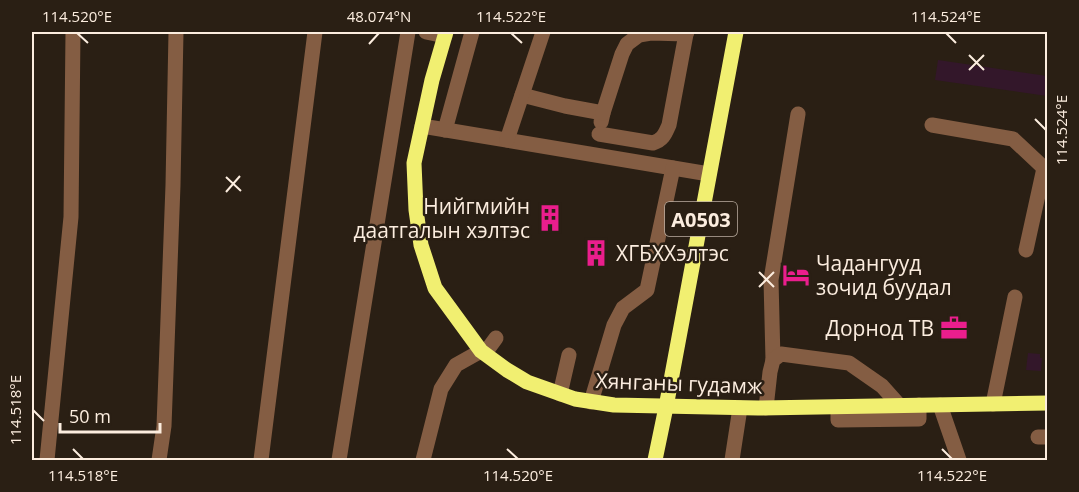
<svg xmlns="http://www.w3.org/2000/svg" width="1079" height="492" font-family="'Open Sans',sans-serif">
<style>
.green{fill:#33172a}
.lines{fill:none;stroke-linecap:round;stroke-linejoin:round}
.minor{stroke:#845d43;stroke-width:15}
.major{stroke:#f1ef71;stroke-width:15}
.ticks{fill:none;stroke:#fceddf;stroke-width:2}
.labels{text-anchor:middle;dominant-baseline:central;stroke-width:5;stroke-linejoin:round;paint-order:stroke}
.shield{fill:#2a1f14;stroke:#bdafa2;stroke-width:1.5}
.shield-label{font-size:20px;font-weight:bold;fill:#fceddf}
.poi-label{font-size:21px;fill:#fceddf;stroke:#2a1f14;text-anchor:end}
.street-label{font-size:21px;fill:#fceddf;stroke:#2a1f14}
.neatline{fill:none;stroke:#fceddf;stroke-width:2}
.ticks-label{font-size:15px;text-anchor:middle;fill:#fceddf}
</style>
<rect width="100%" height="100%" fill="#2a1f14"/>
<g class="green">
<path d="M938 60 1047 76V96L935 80Z"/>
<path d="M1028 353 1040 354V358H1042L1041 371 1026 370Z"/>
</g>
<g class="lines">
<g class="minor">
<path d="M426 32 445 36"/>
<path d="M522 95 565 106 603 113 601 122"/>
<path d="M603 113 622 54 627 44 639 35 651 33 686 34 687 32"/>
<path d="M932 125 1013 139 1044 168 1048 169"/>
<path d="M422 126 709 174"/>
<path d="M445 130 472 32"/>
<path d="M599 134 653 143C663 140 665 134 669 125L686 34"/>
<path d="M507 140 543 32"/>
<path d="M1026 250 1044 168"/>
<path d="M485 353 496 338"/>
<path d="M773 360 771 280 798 114"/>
<path d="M560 394 569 355"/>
<path d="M591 402 614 325 623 308 647 290 673 168"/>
<path d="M993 404 1015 297"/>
<path d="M940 405 959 460"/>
<path d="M838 407V420L919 419V405"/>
<path d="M766 408 770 372 773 360 781 354 849 363 882 386 899 405"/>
<path d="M1038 437H1048"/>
<path d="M47 460 71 217 73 32"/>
<path d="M159 460 164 426 173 185 176 32"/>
<path d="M261 460 315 32"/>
<path d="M339 460 408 32"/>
<path d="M423 460 441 389 456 365 481 351"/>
<path d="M732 460 740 408"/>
</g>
<g class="major">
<path d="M446 32 432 80 414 163 416 210 421 245 435 288 481 351 507 370 527 382 575 399 614 405 758 408 1048 403"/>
<path d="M655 460 666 407 736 32"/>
</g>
</g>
<path class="ticks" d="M77 33 88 43M511 33 522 43M946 33 956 43M369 44 379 33M969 55 984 70M969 70 984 55M1035 119 1046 130M226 177 241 191M226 192 240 176M759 272 774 287M759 287 774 272M33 410 44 421M73 449 83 459M507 449 518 459M942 449 952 459"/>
<defs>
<symbol id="building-bare" viewBox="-9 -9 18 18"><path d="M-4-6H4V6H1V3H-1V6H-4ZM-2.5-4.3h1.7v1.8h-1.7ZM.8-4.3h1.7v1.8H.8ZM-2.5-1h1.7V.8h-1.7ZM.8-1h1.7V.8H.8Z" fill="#ea1e8d" stroke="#2a1f14" stroke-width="2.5" paint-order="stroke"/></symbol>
<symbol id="hotel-bare" viewBox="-9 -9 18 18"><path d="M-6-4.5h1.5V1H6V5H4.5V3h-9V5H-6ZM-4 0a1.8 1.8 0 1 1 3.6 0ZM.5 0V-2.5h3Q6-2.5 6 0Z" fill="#ea1e8d" stroke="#2a1f14" stroke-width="2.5" paint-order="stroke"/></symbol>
<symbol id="office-bare" viewBox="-9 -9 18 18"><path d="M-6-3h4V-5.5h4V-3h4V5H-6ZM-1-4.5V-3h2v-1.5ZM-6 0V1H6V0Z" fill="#ea1e8d" stroke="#2a1f14" stroke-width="2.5" paint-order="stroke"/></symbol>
</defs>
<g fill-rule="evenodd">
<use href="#building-bare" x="531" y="199" width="38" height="38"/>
<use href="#building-bare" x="577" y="234" width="38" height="38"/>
<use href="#hotel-bare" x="777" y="256" width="38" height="38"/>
<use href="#office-bare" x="935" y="309" width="38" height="38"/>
</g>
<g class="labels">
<rect class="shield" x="665" y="202" width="72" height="34" rx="4.5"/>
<g class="shield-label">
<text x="701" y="219">A0503</text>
</g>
<g class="poi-label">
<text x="530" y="206">Нийгмийн<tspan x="530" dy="24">даатгалын хэлтэс</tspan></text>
<text x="616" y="253" text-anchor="start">ХГБХХэлтэс</text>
<text x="816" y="263" text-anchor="start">Чадангууд<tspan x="816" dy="24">зочид буудал</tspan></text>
<text x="934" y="328">Дорнод ТВ</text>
</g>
<g class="street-label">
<text transform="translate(679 383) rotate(2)">Хянганы гудамж</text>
</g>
</g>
<rect width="1079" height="492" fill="none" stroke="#2a1f14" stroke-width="66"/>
<path d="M60 423v9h100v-9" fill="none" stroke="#fceddf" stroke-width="3"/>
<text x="69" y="423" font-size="18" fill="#fceddf" stroke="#2a1f14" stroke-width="4.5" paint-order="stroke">50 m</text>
<rect x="33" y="33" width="1013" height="426" class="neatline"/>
<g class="ticks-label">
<text x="77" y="22">114.520°E</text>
<text x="379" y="22">48.074°N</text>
<text x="511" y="22">114.522°E</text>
<text x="946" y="22">114.524°E</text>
<text transform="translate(1062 130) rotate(-90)" y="5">114.524°E</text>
<text transform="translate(16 410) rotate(-90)" y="5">114.518°E</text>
<text x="83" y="481">114.518°E</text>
<text x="518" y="481">114.520°E</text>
<text x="952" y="481">114.522°E</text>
</g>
</svg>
